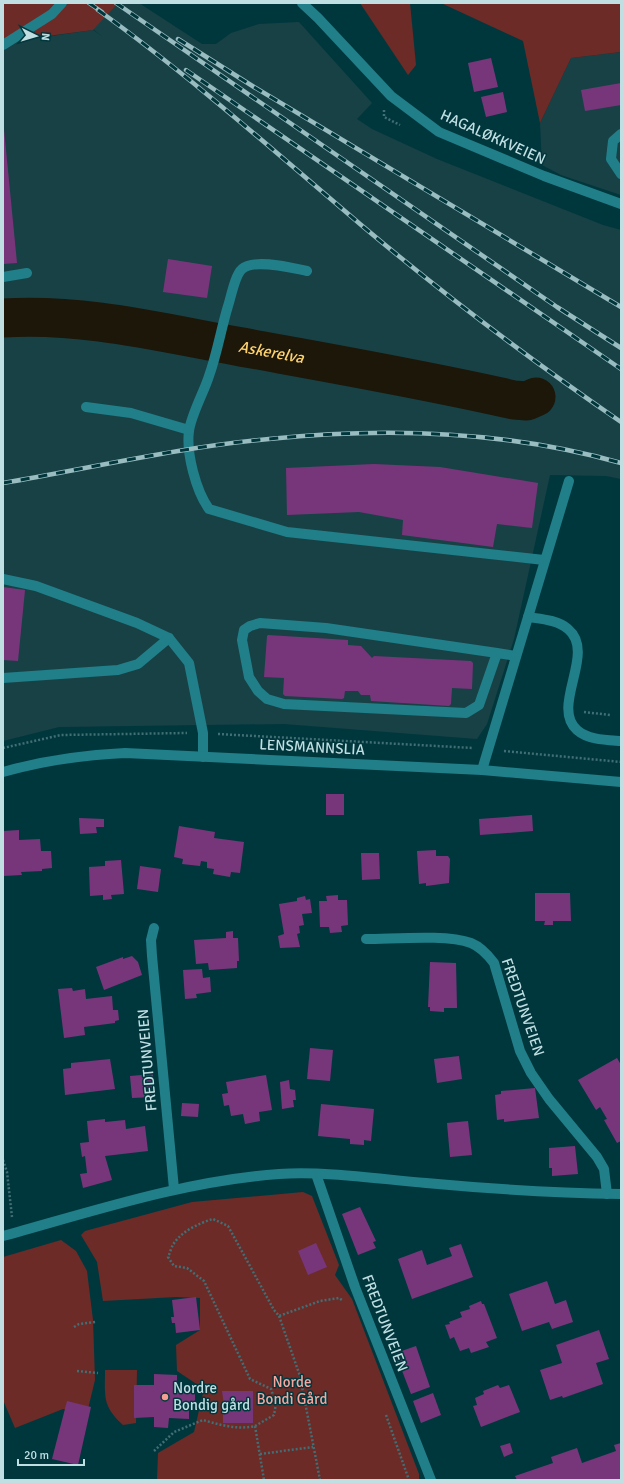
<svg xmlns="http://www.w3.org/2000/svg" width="624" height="1483" font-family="Signika,sans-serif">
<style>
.built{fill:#184146}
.green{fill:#6c2b27}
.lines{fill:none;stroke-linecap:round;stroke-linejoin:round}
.river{stroke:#1d1709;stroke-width:39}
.building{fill:#77367a}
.path{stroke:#406f75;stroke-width:2.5;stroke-dasharray:2 2;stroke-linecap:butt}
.minor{stroke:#207f89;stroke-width:10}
.rail-casing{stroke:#98bcc0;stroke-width:4.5}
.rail{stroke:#00373d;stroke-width:3;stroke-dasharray:9;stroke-linecap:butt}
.poi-dot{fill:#f59c93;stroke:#00373d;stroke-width:1.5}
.labels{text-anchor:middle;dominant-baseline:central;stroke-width:3;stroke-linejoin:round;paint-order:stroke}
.street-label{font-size:15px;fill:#c0dfe3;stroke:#00373d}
.park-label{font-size:15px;fill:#f6a79f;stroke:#00373d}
.poi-label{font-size:15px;fill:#c0dfe3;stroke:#00373d;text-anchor:start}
.water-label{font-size:16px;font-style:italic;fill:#fdd26f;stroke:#00373d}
</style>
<rect width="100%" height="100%" fill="#00373d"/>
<g class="built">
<path d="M82 3H139L202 44H216L231 33 259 24 299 22 372 103 357 119 372 129 437 159 603 225 621 230V479L606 476 550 475 514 639 487 724 477 739 284 724 59 727 3 741V43L93 30 103 37 74 14Z"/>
<path d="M621 52V195L561 175 542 165 540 123 571 58Z"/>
</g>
<g class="green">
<path d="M3 3H118L93 30 3 42Z"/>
<path d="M360 3H410L416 65 408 75Z"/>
<path d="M441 3H621V52L571 58 540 123 523 41Z"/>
<path d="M303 1192 312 1196 339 1265 335 1275 352 1299 419 1474V1480H157L158 1453 194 1432 204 1389 177 1371 176 1345 200 1330V1298L176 1297 103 1301 97 1262 81 1235 85 1231 192 1202Z"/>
<path d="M61 1240 76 1251 87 1271 93 1320 95 1380 87 1413 63 1409 15 1428 3 1400V1257Z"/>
<path d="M105 1370H137L136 1423 123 1425C102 1406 105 1396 105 1370Z"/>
</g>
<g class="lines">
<path class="river" id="s1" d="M3 318C82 313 159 332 236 346 329 363 422 379 514 400L527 401 536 397"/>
</g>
<g class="building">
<path d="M491 58 498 87 474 92 468 63Z"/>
<path d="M621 83V105L585 111 581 90Z"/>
<path d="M503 92 507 112 486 117 481 97Z"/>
<path d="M3 119 17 263 3 264Z"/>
<path d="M168 259 212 266 207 298 163 292Z"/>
<path d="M374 464 440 467 538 483 532 528 497 524 493 547 402 535 403 520 359 512 287 515 286 468Z"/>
<path d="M3 587 25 590 18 661 3 660Z"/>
<path d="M268 635 348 640V645L361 646 372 658 374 656 471 661 473 663 472 689 452 688 451 704 449 706 371 701 370 695H361L358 691H345L344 698 342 699 285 696 283 694 284 678 264 677 267 636Z"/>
<rect x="326" y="794" width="18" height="21"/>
<path d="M532 815 533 831 480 835 479 819Z"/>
<path d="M79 818 104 819V827H96L97 833 80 834Z"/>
<path d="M179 826 215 832 214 838 244 842 240 873 231 872 230 877 213 874 214 869 207 868V862L201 861 200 866 182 864 183 859 174 857Z"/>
<path d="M19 830V840L40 839 41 851H51L52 868 42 869V871L21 872 22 875 3 876V831Z"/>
<path d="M436 850V856H448L450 859 449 883 426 886V883L419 884 417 851Z"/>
<path d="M361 853H379L380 879 362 880Z"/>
<path d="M121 860 124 894 111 895 112 899 103 900V895L90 896 89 867 105 866V861Z"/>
<path d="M140 866 161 869 158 892 137 889Z"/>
<path d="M535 893H570L571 921H553V925H544L545 921H535Z"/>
<path d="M338 895V900H347L348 925 341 926 342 932 330 933 329 927H320L319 901H327L326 896Z"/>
<path d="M305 896 306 900 310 899 312 913 302 914 304 925 299 926 300 933 297 934 300 947 280 948 278 936 284 934 279 904 297 901V898Z"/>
<path d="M233 931V938H238L239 961H237V968L209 970 208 963 196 964 194 940 226 938V932Z"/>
<path d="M132 956 138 962 142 975 104 990 96 967 123 957V959Z"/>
<path d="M430 962 456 963 457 1008H444V1012L430 1011V1007H428Z"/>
<path d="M202 969 203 978 210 977 211 992 196 994 197 998 185 999 183 970Z"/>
<path d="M72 988 73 991 85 989 86 999 112 996 113 1010H118L119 1020 115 1021V1023L84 1027 85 1035 64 1038 58 989Z"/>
<path d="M310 1048 333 1050 330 1081 307 1079Z"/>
<path d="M459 1056 462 1079 437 1083 434 1059Z"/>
<path d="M617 1058 621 1065V1095L620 1096 621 1141 617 1143 604 1120 607 1119 600 1107 596 1110 578 1080Z"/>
<path d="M110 1059 115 1089 65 1095 63 1069 71 1068V1063Z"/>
<path d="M153 1074 154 1097 132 1098 130 1076Z"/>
<path d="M266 1075 272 1110 259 1112 260 1121 245 1124 243 1114 231 1116 229 1105 224 1106 222 1094 228 1093 226 1082Z"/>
<path d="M289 1080 290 1089 295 1090 296 1100H293L294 1107 282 1109 280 1082Z"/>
<path d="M535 1088 539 1118 504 1122V1119L497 1120 495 1095 501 1094V1091Z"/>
<path d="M182 1103 199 1104 198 1117 181 1116Z"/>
<path d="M321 1104 374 1109 371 1141 364 1140V1145L350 1144V1139L318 1136Z"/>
<path d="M105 1119V1122L125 1120 126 1129 145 1126 148 1151 105 1156 112 1180 83 1188 80 1174 87 1173 85 1156 82 1157 80 1143 89 1142 87 1121Z"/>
<path d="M468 1121 472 1155 450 1157 447 1123Z"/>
<path d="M575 1146 578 1174 552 1176V1168H549V1148Z"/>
<path d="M360 1207 376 1241 373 1242 376 1248 358 1255 342 1214Z"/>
<path d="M316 1243 327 1267 308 1275 298 1251Z"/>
<path d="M461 1244 473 1277 412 1299 398 1259 422 1250 427 1265 452 1256 449 1248Z"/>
<path d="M547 1281 555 1304 566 1300 573 1322 552 1329 549 1322 522 1331 509 1294Z"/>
<path d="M196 1297 200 1330 176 1333 175 1323H172L171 1317H174L172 1300Z"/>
<path d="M481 1301 482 1304H484L497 1338 486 1342 489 1347 471 1353 469 1348 460 1351 454 1337 450 1339 445 1325 450 1324 449 1322 462 1317 460 1312 470 1309 469 1306Z"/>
<path d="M599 1330 609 1359 596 1363 603 1384 563 1398 562 1396 550 1400 540 1370 562 1363 556 1345Z"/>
<path d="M416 1346 430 1387 411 1394 399 1363 397 1364 394 1356 396 1353Z"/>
<path d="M154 1374 177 1375V1386L195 1388V1405H189V1419L169 1418 168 1428 154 1427V1417L134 1418V1385H154Z"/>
<path d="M498 1385 500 1388 509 1385 520 1412 481 1427 473 1406 477 1405 475 1398 484 1394 483 1391Z"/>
<path d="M222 1391H253V1423H223V1412H225Z"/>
<path d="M433 1393 441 1415 421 1423 413 1401Z"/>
<path d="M67 1401 91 1407 78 1465 52 1459Z"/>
<path d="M510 1443 513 1453 504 1457 500 1446Z"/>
<path d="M621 1443V1480H517L515 1476 553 1463 551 1457 577 1448 582 1463 616 1451 614 1445Z"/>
</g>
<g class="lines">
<g class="path">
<path d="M384 110V117L400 125"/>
<path d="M584 712 610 715"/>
<path d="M218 734 473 748"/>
<path d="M3 748 61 735 187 733"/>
<path d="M504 751 621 762"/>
<path d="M3 1160 7 1172 12 1217"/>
<path d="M279 1316 300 1376 320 1480"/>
<path d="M74 1327 79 1324 96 1322"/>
<path d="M77 1371 98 1373"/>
<path d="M386 1415 409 1480"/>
<path d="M255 1426 274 1415 276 1404 271 1389 250 1379 204 1281 187 1268 174 1266 168 1257C170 1253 171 1248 173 1245 180 1232 199 1223 213 1219L228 1226 274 1310 279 1316 320 1301 339 1298 342 1300"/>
<path d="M154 1451 174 1432 203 1420C220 1425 238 1430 255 1426L264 1480"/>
<path d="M260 1454 313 1447"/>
</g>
<g class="minor">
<path d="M302 3 318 18 391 96 439 132 544 176 621 204"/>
<path d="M3 45 52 14 62 3"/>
<path d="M621 134 613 141 611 159 621 174"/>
<path d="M307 271C292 268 254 258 242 269 235 275 231 297 228 306 221 329 217 354 209 376 204 392 191 415 189 431 186 453 196 491 209 509L287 532 544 560"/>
<path d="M3 277 27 273"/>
<path d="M86 407 131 413 189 430"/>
<path d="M3 579 36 586 137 623 169 638 189 663 203 733V757"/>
<path d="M528 617C541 619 558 620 568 629 597 653 550 706 577 730 588 740 607 740 621 741"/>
<path d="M497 653 479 705 466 713 284 704 267 699 258 691 249 677 242 640 244 630 250 626 260 623 326 628 497 653 516 656"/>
<path d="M3 678 118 670 138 664 169 638"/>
<path d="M482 770 569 481"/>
<path d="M3 772C45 760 82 755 125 753L482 770 621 782"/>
<path d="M154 928 151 940 152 956 174 1189"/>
<path d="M366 939C393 939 447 934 471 943 481 947 488 955 494 963L520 1051 531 1073 549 1099 597 1157 604 1169 607 1194"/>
<path d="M316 1174 355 1287 431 1480"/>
<path d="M3 1236C94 1211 184 1181 279 1174 327 1171 378 1179 426 1183 491 1189 556 1193 621 1194"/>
</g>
<defs>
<g id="rail">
<path d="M89 3 102 12"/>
<path d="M116 3 557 307 621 348"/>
<path d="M98 10C190 76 274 151 360 224 443 294 531 360 621 422"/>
<path d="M178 39 254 87 621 307"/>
<path d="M186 70 621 369"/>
<path d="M3 483C91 468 180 447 269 439 386 427 508 431 621 463"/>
</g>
</defs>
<use href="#rail" class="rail-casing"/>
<use href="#rail" class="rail"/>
</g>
<circle class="poi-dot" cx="165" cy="1397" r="4"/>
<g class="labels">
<g class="street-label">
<text transform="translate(493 137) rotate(24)">HAGALØKKVEIEN</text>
<text transform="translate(312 747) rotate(3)">LENSMANNSLIA</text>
<text transform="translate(523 1007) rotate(71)">FREDTUNVEIEN</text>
<text transform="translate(147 1060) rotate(-95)">FREDTUNVEIEN</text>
<text transform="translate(385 1323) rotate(69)">FREDTUNVEIEN</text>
</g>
<g class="park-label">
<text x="292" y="1382">Norde<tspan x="292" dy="17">Bondi Gård</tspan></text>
</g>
<g class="poi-label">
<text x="173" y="1388">Nordre<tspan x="173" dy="17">Bondig gård</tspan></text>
</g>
<g class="water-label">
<text stroke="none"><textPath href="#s1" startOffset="271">Askerelva</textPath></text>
</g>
</g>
<rect width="624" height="1483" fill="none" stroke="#c0dfe3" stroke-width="8"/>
<g transform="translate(36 36) rotate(95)" stroke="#00373d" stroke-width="3" paint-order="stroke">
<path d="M0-3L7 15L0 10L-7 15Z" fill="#c0dfe3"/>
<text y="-6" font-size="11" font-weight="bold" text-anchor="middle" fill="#c0dfe3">N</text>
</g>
<path d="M18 1459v6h66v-6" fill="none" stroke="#c0dfe3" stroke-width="2"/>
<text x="24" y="1459" font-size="12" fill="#c0dfe3" stroke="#00373d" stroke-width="3" paint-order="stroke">20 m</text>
</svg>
